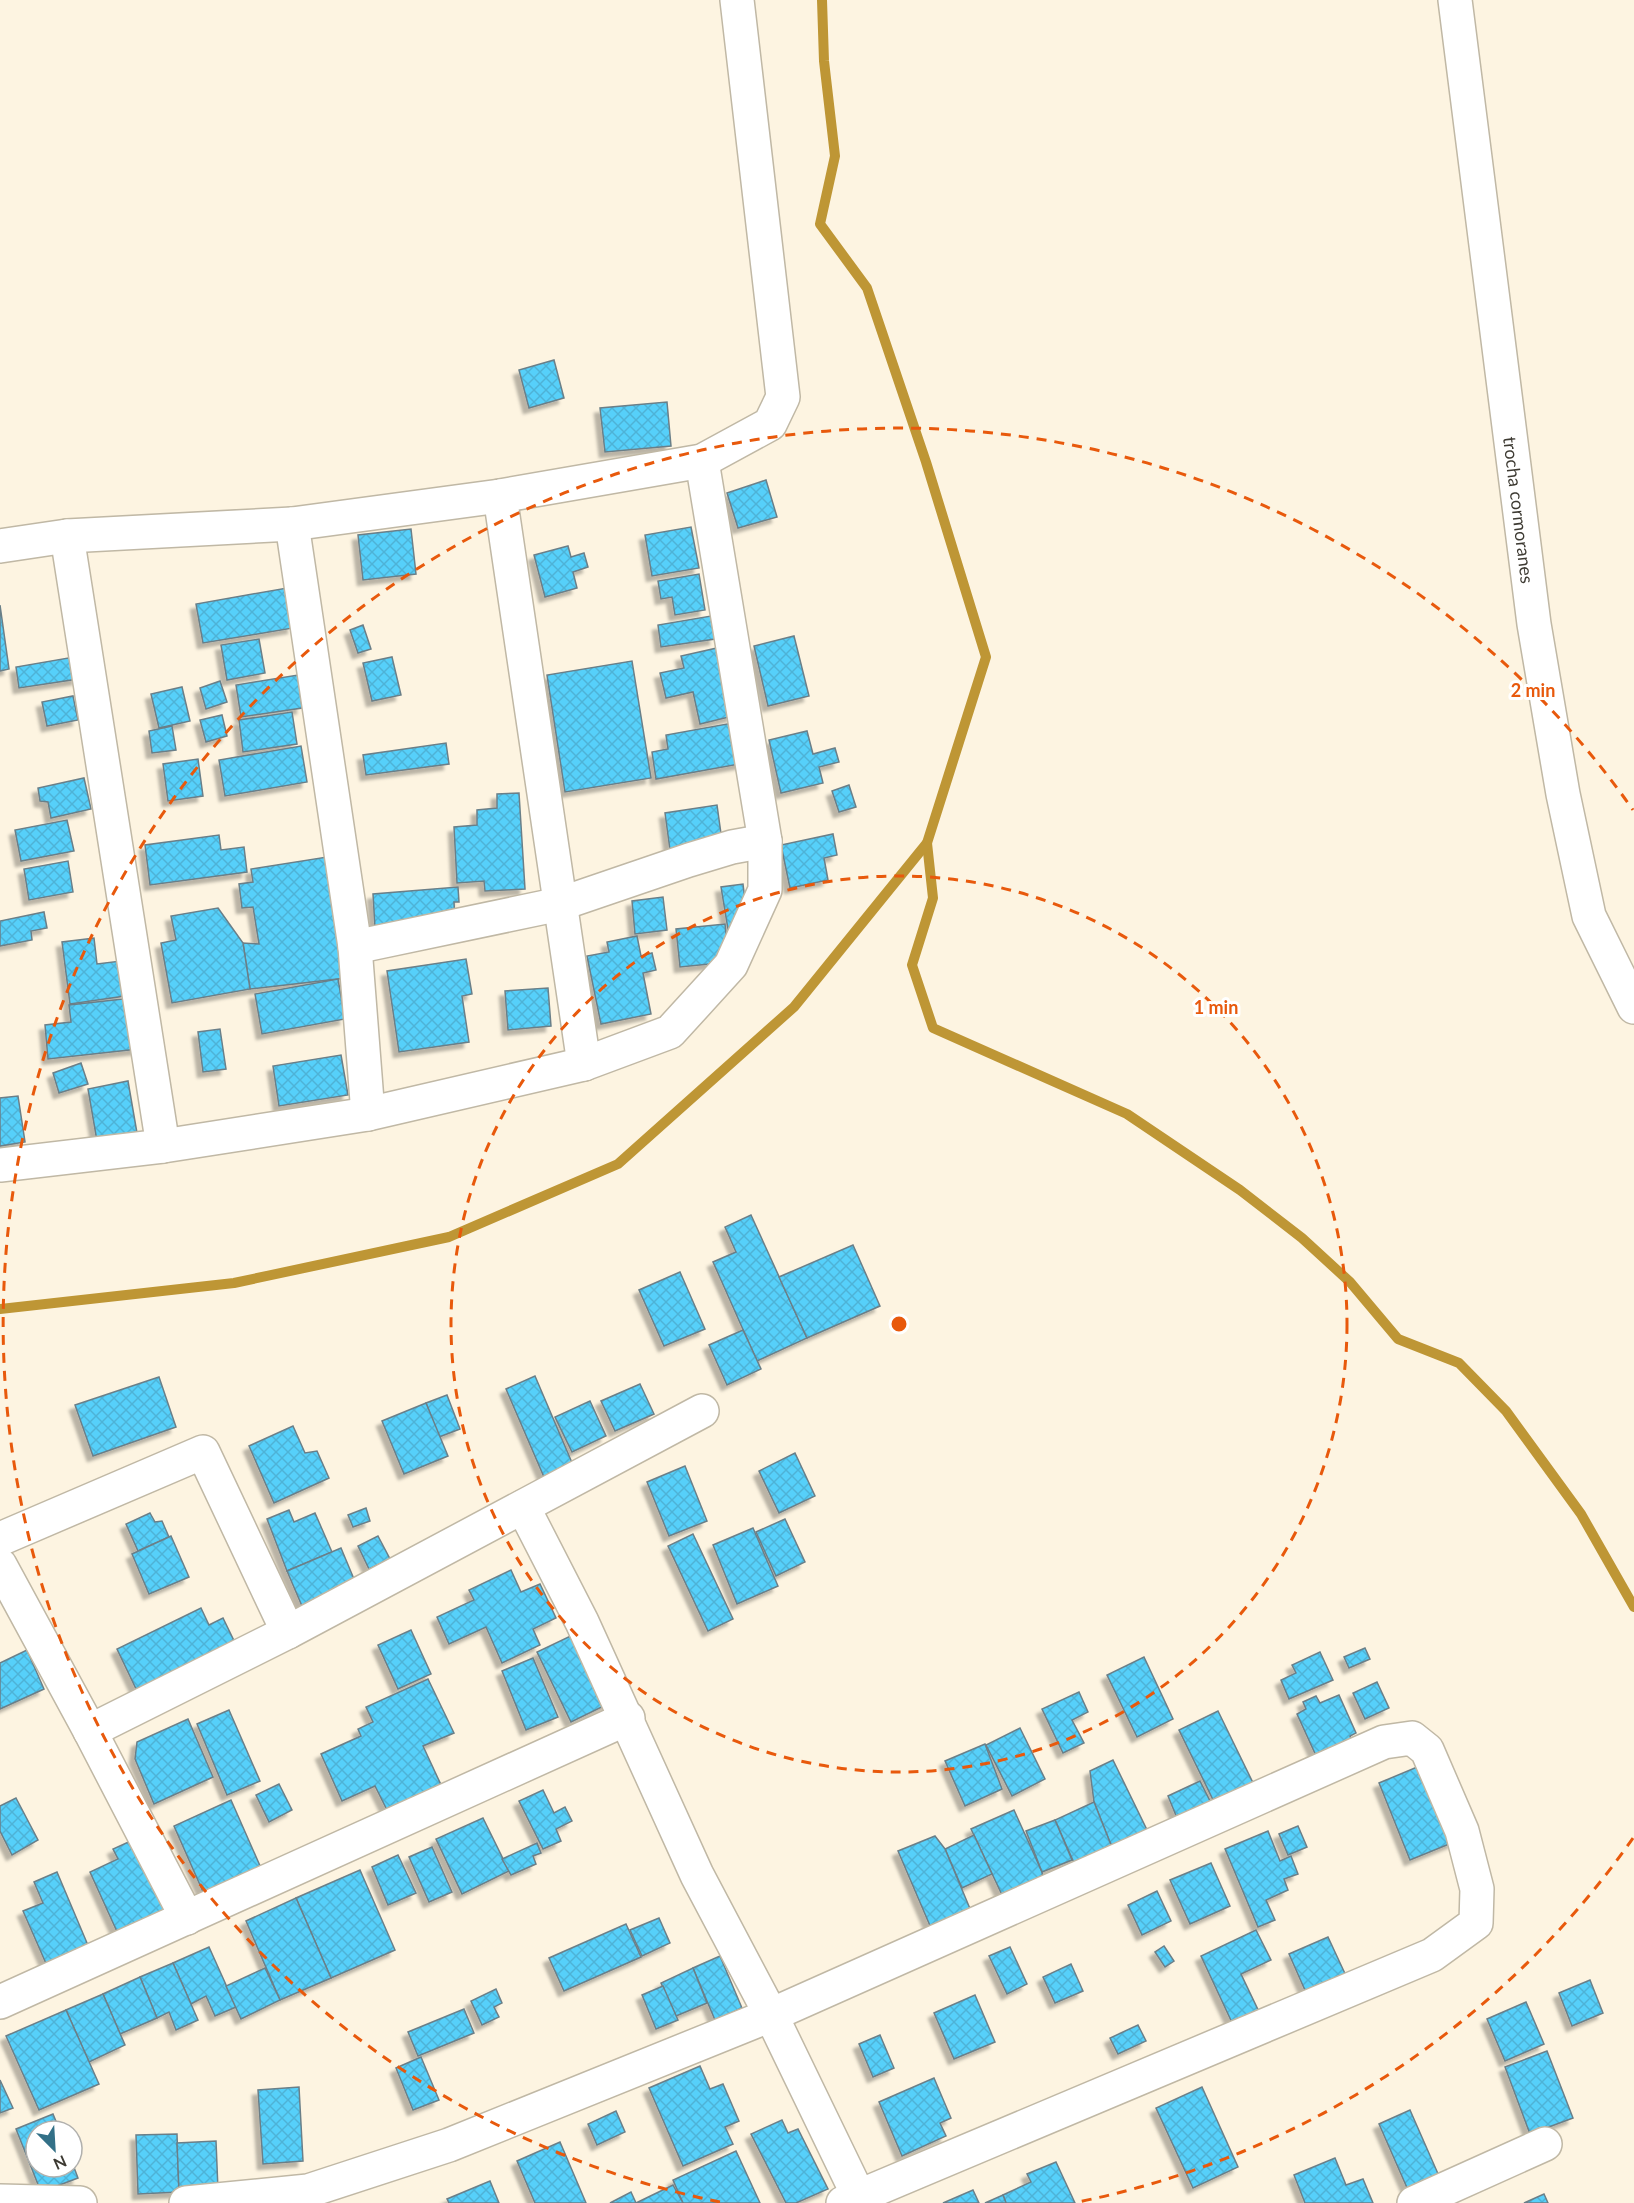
<svg xmlns="http://www.w3.org/2000/svg" width="1634" height="2203" font-family="Lato,sans-serif">
<style>
.lines{fill:none;stroke-linecap:round;stroke-linejoin:round}
.stream{stroke:#be9635;stroke-width:10}
.building{fill:url(#building-cross-hatch);stroke:#6b7f88;stroke-width:1.5;filter:url(#shadow)}
.street-casing{stroke:#c0b8a5;stroke-width:36}
.street{stroke:#fff;stroke-width:33}
.ring{fill:none;stroke:#e8590c;stroke-width:3;stroke-dasharray:10 8}
.labels{text-anchor:middle;dominant-baseline:central;stroke-width:6;stroke-linejoin:round;paint-order:stroke}
.street-label{font-size:18px;fill:#3d3a32;stroke:#fff}
.centre{fill:#e8590c;stroke:#fff;stroke-width:3}
.ring-label{font-size:18px;text-anchor:middle;font-weight:bold;fill:#e8590c;stroke:#fff;stroke-width:6;stroke-linejoin:round;paint-order:stroke}
</style>
<defs>
<pattern id="building-cross-hatch" width="8" height="8" patternUnits="userSpaceOnUse" patternTransform="scale(1.5)"><rect width="8" height="8" fill="#57d0fa"/><path d="M0 0l8 8M0 8l8-8" fill="none" stroke="#4db3d7"/></pattern>
<filter id="shadow"><feDropShadow dx="-5.5" dy="5.5" stdDeviation="1.5" flood-color="#0004"/></filter>
</defs>
<rect width="100%" height="100%" fill="#fdf4e1"/>
<g class="lines">
<g class="stream">
<path d="M927 843 933 898 912 965 933 1028 1127 1114 1240 1190 1302 1238 1350 1282 1398 1339 1459 1363 1506 1411 1581 1514 1634 1607"/>
<path d="M0 1309 234 1283 449 1237 618 1164 794 1007 927 843 986 657 926 462 867 288 820 224 835 156 824 61 822 0"/>
</g>
</g>
<g class="building">
<path d="M554 360 564 398 529 408 519 370Z"/>
<path d="M667 402 671 446 605 452 600 408Z"/>
<path d="M766 480 777 517 738 528 727 493Z"/>
<path d="M691 527 699 568 652 576 645 535Z"/>
<path d="M411 529 416 574 363 580 358 535Z"/>
<path d="M568 546 571 557 584 553 588 567 573 572 577 588 545 597 534 555Z"/>
<path d="M699 574 705 610 675 615 672 597 661 599 658 581Z"/>
<path d="M287 588 293 628 203 643 196 604Z"/>
<path d="M0 605 9 669 0 671Z"/>
<path d="M711 616 715 639 661 647 658 625Z"/>
<path d="M363 625 371 649 358 653 350 630Z"/>
<path d="M794 636 809 696 768 706 754 646Z"/>
<path d="M259 639 265 673 227 680 221 645Z"/>
<path d="M717 648 733 716 700 724 693 692 666 698 660 673 684 668 681 656Z"/>
<path d="M74 657 78 679 19 688 16 667Z"/>
<path d="M392 657 401 695 372 701 363 663Z"/>
<path d="M632 661 651 778 565 792 547 675Z"/>
<path d="M298 675 302 708 241 717 236 685Z"/>
<path d="M220 681 227 702 206 709 200 688Z"/>
<path d="M182 687 190 721 159 728 151 694Z"/>
<path d="M73 696 78 720 47 726 42 702Z"/>
<path d="M292 712 297 744 243 752 239 720Z"/>
<path d="M222 715 227 736 206 742 200 720Z"/>
<path d="M738 722 745 763 656 779 652 752 668 749 666 735Z"/>
<path d="M172 726 176 750 152 753 149 731Z"/>
<path d="M807 731 813 754 835 748 839 762 819 767 823 783 781 793 769 740Z"/>
<path d="M446 743 449 764 366 775 363 755Z"/>
<path d="M301 746 307 782 225 796 219 760Z"/>
<path d="M198 759 203 796 168 801 163 764Z"/>
<path d="M84 778 91 809 51 818 48 802 40 801 38 788Z"/>
<path d="M849 785 856 807 839 812 832 791Z"/>
<path d="M519 793 525 889 485 891 484 881 457 883 454 827 477 825V810L497 808V794Z"/>
<path d="M717 805 722 841 670 850 665 813Z"/>
<path d="M67 820 74 851 21 861 15 830Z"/>
<path d="M833 834 837 855 824 858 828 880 790 888 781 845Z"/>
<path d="M219 835 221 850 244 847 247 872 150 885 145 845Z"/>
<path d="M327 857 346 978 250 989 243 943 259 944 253 907 242 908 239 884 253 882 251 869Z"/>
<path d="M68 861 73 892 29 900 24 869Z"/>
<path d="M743 884 748 925 728 929 721 887Z"/>
<path d="M458 887 459 902H454L455 923 375 928 373 894Z"/>
<path d="M663 897 667 930 635 934 632 901Z"/>
<path d="M218 908 243 943 250 989 172 1003 161 943 176 940 171 916Z"/>
<path d="M44 912 47 928 31 931 32 940 0 946V921Z"/>
<path d="M725 924 729 962 680 967 676 929Z"/>
<path d="M637 936 641 956 652 953 656 970 643 973 651 1014 601 1024 587 956 609 952 607 942Z"/>
<path d="M94 938 97 964 121 961 125 996 70 1004 62 942Z"/>
<path d="M466 959 472 994 462 996 469 1042 399 1052 387 971Z"/>
<path d="M338 979 345 1019 262 1034 255 994Z"/>
<path d="M548 988 551 1026 508 1030 505 991Z"/>
<path d="M132 998 138 1049 48 1059 45 1025 71 1022 69 1005Z"/>
<path d="M220 1029 226 1069 203 1072 198 1032Z"/>
<path d="M341 1055 348 1095 279 1106 273 1066Z"/>
<path d="M81 1063 88 1084 59 1093 53 1073Z"/>
<path d="M128 1081 137 1133 97 1141 88 1089Z"/>
<path d="M18 1096 25 1142 0 1146V1098Z"/>
<path d="M751 1215 807 1338 757 1361 713 1262 736 1252 725 1227Z"/>
<path d="M853 1245 880 1306 807 1338 779 1277Z"/>
<path d="M680 1272 705 1329 664 1346 639 1290Z"/>
<path d="M743 1330 761 1369 727 1385 709 1345Z"/>
<path d="M535 1376 576 1472 547 1484 506 1389Z"/>
<path d="M159 1377 176 1427 93 1456 75 1405Z"/>
<path d="M640 1384 654 1414 615 1431 601 1401Z"/>
<path d="M447 1395 460 1429 439 1437 426 1403Z"/>
<path d="M590 1401 606 1436 572 1452 555 1417Z"/>
<path d="M426 1403 448 1456 404 1474 382 1421Z"/>
<path d="M293 1426 305 1453 317 1451 329 1478 274 1503 249 1446Z"/>
<path d="M795 1453 815 1496 779 1513 759 1471Z"/>
<path d="M685 1466 707 1521 669 1536 647 1482Z"/>
<path d="M366 1508 370 1521 353 1527 348 1515Z"/>
<path d="M289 1510 294 1522 315 1513 332 1552 287 1571 267 1519Z"/>
<path d="M150 1513 155 1522 162 1521 169 1537 138 1551 126 1524Z"/>
<path d="M785 1519 805 1562 776 1576 756 1532Z"/>
<path d="M753 1528 778 1586 737 1604 713 1545Z"/>
<path d="M693 1534 733 1619 708 1631 668 1546Z"/>
<path d="M171 1536 189 1577 149 1594 132 1554Z"/>
<path d="M378 1536 390 1559 369 1569 358 1546Z"/>
<path d="M341 1548 359 1591 305 1613 287 1571Z"/>
<path d="M511 1570 521 1592 540 1584 556 1618 533 1629 540 1645 502 1663 486 1627 449 1644 437 1617 474 1600 469 1590Z"/>
<path d="M201 1608 209 1625 223 1618 237 1647 138 1693 117 1649Z"/>
<path d="M411 1630 431 1674 398 1689 378 1645Z"/>
<path d="M579 1632 612 1702 571 1722 537 1652Z"/>
<path d="M1365 1648 1370 1659 1349 1668 1344 1657Z"/>
<path d="M27 1650 44 1689 0 1709V1663Z"/>
<path d="M1320 1652 1333 1680 1289 1699 1281 1680 1296 1673 1292 1665Z"/>
<path d="M1144 1657 1173 1719 1137 1737 1107 1675Z"/>
<path d="M533 1658 558 1717 526 1730 502 1671Z"/>
<path d="M428 1679 454 1733 423 1746 442 1787 388 1812 375 1786 342 1801 321 1754 361 1736 358 1729 373 1722 366 1707Z"/>
<path d="M1377 1682 1389 1708 1365 1719 1353 1693Z"/>
<path d="M1079 1692 1088 1712 1072 1720 1084 1743 1063 1753 1042 1709Z"/>
<path d="M1339 1695 1356 1733 1350 1736 1353 1744 1318 1760 1297 1714 1306 1709 1303 1702 1316 1696 1320 1703Z"/>
<path d="M229 1710 260 1781 227 1795 197 1724Z"/>
<path d="M1218 1711 1257 1791 1218 1810 1179 1730Z"/>
<path d="M188 1719 213 1777 154 1804 135 1759 137 1742Z"/>
<path d="M1020 1728 1045 1779 1012 1796 986 1745Z"/>
<path d="M985 1744 1002 1789 965 1806 945 1761Z"/>
<path d="M1113 1760 1148 1832 1113 1850 1094 1802 1090 1771Z"/>
<path d="M1422 1765 1454 1842 1410 1860 1379 1783Z"/>
<path d="M1200 1781 1211 1803 1177 1818 1168 1796Z"/>
<path d="M279 1784 292 1810 269 1822 256 1795Z"/>
<path d="M543 1790 554 1813 565 1807 572 1821 556 1829 561 1841 543 1849 519 1801Z"/>
<path d="M16 1798 38 1840 12 1855 0 1831V1806Z"/>
<path d="M231 1800 261 1868 204 1894 174 1826Z"/>
<path d="M1094 1802 1113 1850 1075 1865 1055 1820Z"/>
<path d="M1014 1810 1042 1872 1043 1879 1003 1897 971 1829Z"/>
<path d="M483 1818 509 1871 462 1894 436 1839Z"/>
<path d="M1055 1820 1072 1860 1042 1872 1026 1831Z"/>
<path d="M1298 1826 1307 1847 1288 1855 1279 1834Z"/>
<path d="M1268 1831 1280 1861 1291 1856 1298 1874 1284 1879 1288 1890 1266 1900 1275 1920 1258 1927 1225 1849Z"/>
<path d="M974 1835 992 1874 962 1888 945 1849Z"/>
<path d="M935 1836 945 1849 971 1911 931 1928 898 1851Z"/>
<path d="M135 1839 168 1914 119 1936 90 1872 118 1859 113 1849Z"/>
<path d="M537 1843 541 1853 533 1856 536 1864 511 1875 502 1859Z"/>
<path d="M432 1847 452 1892 429 1902 409 1857Z"/>
<path d="M398 1855 416 1893 388 1905 372 1867Z"/>
<path d="M1211 1863 1230 1906 1190 1924 1170 1880Z"/>
<path d="M360 1870 395 1950 331 1978 296 1898Z"/>
<path d="M57 1872 90 1950 48 1968 23 1911 43 1903 34 1882Z"/>
<path d="M1157 1891 1171 1921 1142 1935 1128 1905Z"/>
<path d="M296 1898 331 1978 280 2000 246 1921Z"/>
<path d="M659 1918 670 1943 642 1956 630 1930Z"/>
<path d="M626 1924 641 1957 564 1991 549 1958Z"/>
<path d="M1256 1930 1271 1960 1241 1974 1261 2016 1235 2029 1201 1956Z"/>
<path d="M1328 1937 1348 1980 1308 1997 1289 1954Z"/>
<path d="M1164 1946 1174 1961 1165 1967 1155 1952Z"/>
<path d="M209 1947 236 2007 215 2016 206 1996 191 2004 173 1963Z"/>
<path d="M1010 1947 1027 1984 1007 1994 989 1956Z"/>
<path d="M720 1956 742 2008 715 2020 693 1968Z"/>
<path d="M173 1963 198 2020 176 2030 169 2012 157 2018 140 1977Z"/>
<path d="M1071 1964 1083 1991 1055 2003 1043 1977Z"/>
<path d="M265 1968 280 2000 241 2019 226 1986Z"/>
<path d="M693 1968 707 2003 676 2016 661 1983Z"/>
<path d="M140 1977 157 2018 120 2034 103 1994Z"/>
<path d="M1590 1980 1603 2013 1572 2026 1559 1993Z"/>
<path d="M663 1986 678 2020 656 2029 642 1995Z"/>
<path d="M496 1989 502 2003 494 2007 499 2017 482 2025 471 2001Z"/>
<path d="M103 1994 125 2045 89 2062 66 2010Z"/>
<path d="M975 1995 995 2042 954 2059 934 2013Z"/>
<path d="M1526 2002 1544 2044 1505 2061 1487 2019Z"/>
<path d="M464 2009 474 2033 418 2056 408 2032Z"/>
<path d="M66 2010 99 2084 39 2110 6 2036Z"/>
<path d="M1138 2025 1146 2041 1118 2054 1110 2038Z"/>
<path d="M880 2035 894 2068 873 2077 859 2044Z"/>
<path d="M1547 2051 1573 2118 1530 2134 1505 2067Z"/>
<path d="M421 2057 439 2100 413 2110 396 2068Z"/>
<path d="M700 2066 710 2089 723 2084 739 2121 725 2127 733 2144 683 2166 649 2088Z"/>
<path d="M934 2078 951 2118 940 2123 946 2136 902 2156 879 2102Z"/>
<path d="M0 2080 13 2108 0 2113Z"/>
<path d="M299 2087 303 2161 263 2164 258 2090Z"/>
<path d="M1202 2087 1238 2167 1193 2188 1156 2108Z"/>
<path d="M1410 2110 1439 2176 1408 2190 1379 2124Z"/>
<path d="M616 2111 625 2132 597 2145 588 2124Z"/>
<path d="M53 2114 60 2131H36V2167H72V2162L78 2178 41 2192 16 2129Z"/>
<path d="M782 2120 788 2133 798 2129 828 2189 796 2203H786L751 2134Z"/>
<path d="M177 2134 179 2192 138 2194 136 2135Z"/>
<path d="M216 2141 218 2190 179 2192 177 2143Z"/>
<path d="M560 2142 586 2203H535L517 2161Z"/>
<path d="M736 2151 760 2203H683L673 2180Z"/>
<path d="M1335 2158 1346 2185 1363 2179 1373 2203H1305L1294 2175Z"/>
<path d="M1056 2162 1075 2203H1006L1003 2195 1031 2182 1027 2174Z"/>
<path d="M490 2181 499 2203H449L447 2199Z"/>
<path d="M673 2185 683 2203H636Z"/>
<path d="M973 2190 979 2203H943Z"/>
<path d="M631 2192 636 2203H610Z"/>
<path d="M1544 2194 1548 2203H1524Z"/>
<path d="M1003 2195 1006 2203H985Z"/>
</g>
<g class="lines">
<defs>
<g id="street">
<path d="M1455 0 1534 624 1563 794 1589 916 1634 1007"/>
<path d="M500 496 584 1064"/>
<path d="M292 524 355 947 368 1114"/>
<path d="M67 536 163 1146"/>
<path d="M0 546 67 536 292 524 500 496 702 461 770 424 783 397 737 0"/>
<path d="M355 947 560 904 689 860 732 847 765 841"/>
<path d="M0 1165 163 1146 368 1114 584 1064 670 1032 731 965 765 890V841L702 461"/>
<path d="M523 1507 582 1622 697 1875 771 2015 862 2203"/>
<path d="M0 1539 203 1452 288 1632"/>
<path d="M0 1565 90 1731 187 1918"/>
<path d="M90 1731 288 1632 702 1411"/>
<path d="M0 2002 628 1718"/>
<path d="M0 2201 80 2203"/>
<path d="M186 2203 308 2191 449 2145 771 2015 1384 1742 1412 1738 1427 1750 1462 1831 1477 1889 1476 1923 1432 1955 843 2203"/>
<path d="M1414 2203 1545 2144"/>
</g>
</defs>
<use href="#street" class="street-casing"/>
<use href="#street" class="street"/>
</g>
<g class="ring">
<circle cx="899" cy="1324" r="448"/>
<path d="M1633 1838A896 896 0 0 1 1078 2202M720 2202A896 896 0 1 1 1633 810"/>
</g>
<g class="labels">
<g class="street-label">
<text transform="translate(1519 510) rotate(83)">trocha cormoranes</text>
</g>
</g>
<circle cx="899" cy="1324" r="9" class="centre"/>
<g class="ring-label">
<text x="1533" y="697">2 min</text>
<text x="1216" y="1014">1 min</text>
</g>
<g transform="translate(54 2149) rotate(156)"><circle r="28" fill="#ffffff" stroke="#b1b0ad" stroke-width="1.5"/>
<path d="M0-4.5L10 22L0 15L-10 22Z" fill="#337087"/>
<text y="-9" font-size="16" font-weight="bold" text-anchor="middle" fill="#3d3a32">N</text>
</g>
</svg>
